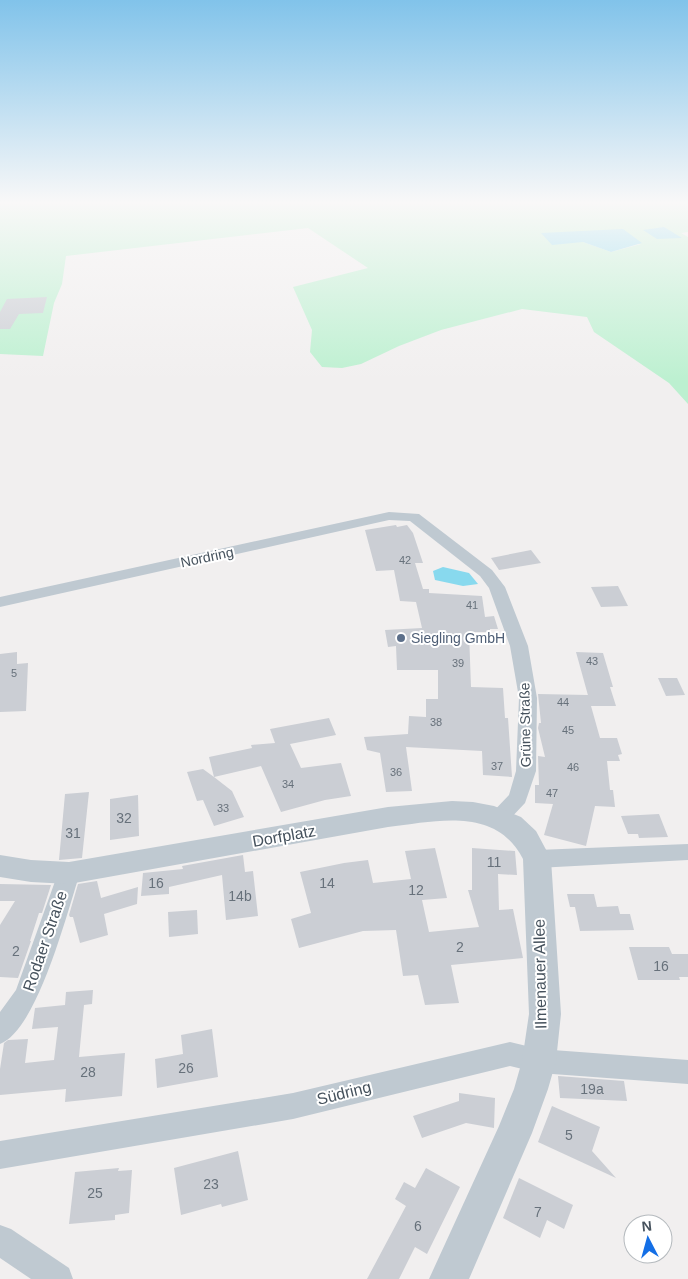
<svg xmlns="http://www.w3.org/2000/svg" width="688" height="1279" font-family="Helvetica,sans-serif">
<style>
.green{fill:#bcf0d0;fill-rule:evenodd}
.water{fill:#88d9ee}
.building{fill:#cbced4}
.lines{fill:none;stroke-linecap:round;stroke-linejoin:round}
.minor{fill:#bfc9d1;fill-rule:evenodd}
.tertiary{fill:#bfc9d1;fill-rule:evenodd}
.service-dot{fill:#5c6f8a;stroke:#fff;stroke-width:2}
.labels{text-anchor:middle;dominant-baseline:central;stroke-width:4;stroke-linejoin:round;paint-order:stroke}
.number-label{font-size:11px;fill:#67717b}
.street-label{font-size:14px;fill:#46525d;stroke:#fff}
.service-label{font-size:14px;fill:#4e5e75;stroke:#fff;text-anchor:start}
.near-number-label{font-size:14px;fill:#67717b}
.near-street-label{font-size:16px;fill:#46525d;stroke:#fff}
</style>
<rect width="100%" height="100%" fill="#f1efef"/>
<path class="green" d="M0 203H688V232L681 233 688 237V404L669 383 594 332 587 317 522 309 441 330 399 346 361 364 342 368 322 367 310 352 312 330 293 287 368 268 308 228 66 256 62 284 54 303 43 356 0 354ZM583 242 641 244 611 252Z"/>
<g class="water">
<path d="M664 227 682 238 657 239 643 230Z"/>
<path d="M623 229 642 243 611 252 583 242 552 245 541 233Z"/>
<path d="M443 567 469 573 478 584 463 586 435 580 433 571Z"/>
</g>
<g class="building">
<path d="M47 297 43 313 19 314 10 329H0V312L7 299Z"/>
<path d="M396 525 397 527 407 525 413 533 423 563H415L423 589H429V593L482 596 485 617 494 616 498 629H490V632H469L471 687 503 688 505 718H508L512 777 483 775 482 751 406 747 412 791 386 792 380 753 367 750 364 737 408 734 409 716 426 717V699H438V670H397L396 646 388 647 385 630 422 628 416 602 400 601 394 570 376 571 365 530Z"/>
<path d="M531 550 541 563 499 570 491 558Z"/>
<path d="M618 586 628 606 601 607 591 587Z"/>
<path d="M17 652V664L28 663 26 711 0 712V654Z"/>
<path d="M576 652 603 653 613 687H610L616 706H591L600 738H617L622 754 618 755 620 761H607L610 790H613L615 807 595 806 586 846 544 835 553 804 535 803V785H539L538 756 545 757 538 728 539 723H541L538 694 588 695 589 699Z"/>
<path d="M658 678H677L685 695 666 696Z"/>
<path d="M329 718 336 735 290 744 301 768 341 763 351 796 325 800 281 812 261 766 214 777 232 791 244 817 214 826 203 800 197 801 187 772 203 769 214 777 209 757 252 748 251 745 275 743 270 729Z"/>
<path d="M89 792 82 858 59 860 65 794Z"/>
<path d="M138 795 139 836 110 840V799Z"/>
<path d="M659 814 668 837 639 838 638 834H628L621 816Z"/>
<path d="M435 848 447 898 422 900 429 932 479 927 468 890H472V848L515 851 517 875 498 874 499 910 513 909 523 958 451 965 459 1003 425 1005 418 975 403 976 396 930 363 931 299 948 291 919 311 913 300 872 344 863 368 860 373 883 411 879 405 851Z"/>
<path d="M243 855 245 872 253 871 258 916 226 920 222 875 169 887V894L141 896 143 873 183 869 182 866Z"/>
<path d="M97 881 101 898 138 887 137 904 104 914 108 935 80 943 73 917H70L69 915 78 884Z"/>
<path d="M0 884 51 885 42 913H39L30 941H31L18 978 0 977V925L15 901H0Z"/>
<path d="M567 894H594L597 907 618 906 620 914H630L634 930 580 931 575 907H570Z"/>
<path d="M197 910 198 934 169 937 168 912Z"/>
<path d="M629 947H669L672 954H688V977H679L680 980H638Z"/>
<path d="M93 990 92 1004 84 1005 79 1057 125 1053 122 1096 65 1102 66 1089 0 1095V1069L4 1043 8 1040 28 1039 25 1063 54 1060 58 1027 32 1029 35 1008 65 1005 66 992Z"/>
<path d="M212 1029 218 1077 157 1088 155 1059 183 1054 181 1035Z"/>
<path d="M558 1076 624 1081 627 1101 560 1098Z"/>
<path d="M459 1093 495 1098 494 1128 466 1123 422 1138 413 1116 459 1101Z"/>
<path d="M552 1106 600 1127 592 1151 616 1178 538 1142Z"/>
<path d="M238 1151 248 1200 222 1207 221 1204 181 1215 174 1168Z"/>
<path d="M119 1168 118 1171 132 1170 129 1213 115 1215V1220L69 1224 75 1172Z"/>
<path d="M426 1168 460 1187 427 1254 415 1247 399 1279H367L406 1206 395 1199 404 1182 415 1188Z"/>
<path d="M519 1178 573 1205 564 1229 547 1220 540 1238 503 1218Z"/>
</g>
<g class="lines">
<g class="minor">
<path d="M389 512 419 514 492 570 505 587 528 646 537 698 536 771 525 803 506 823 499 825 492 823 488 817 509 795 516 771 519 698 510 646 489 588 480 576 410 521 389 520 0 607V597Z"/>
<path d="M688 844V860L537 868 529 865 526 859 529 853 537 850Z"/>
<path d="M69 864 77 867 80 873C67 912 38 1029 0 1044V1012L16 990 58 873 61 867Z"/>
<path d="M510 1042 539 1049 688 1060V1084L539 1073 510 1066 293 1119 0 1169V1141L293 1093Z"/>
<path d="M0 1225 11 1229 69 1268 73 1279H31L0 1258Z"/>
</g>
<path class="tertiary" d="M452 801 473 802 494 806 521 817 536 831 551 859 561 1014 556 1061 548 1089 532 1133 469 1279H429L499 1126 514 1089 522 1061 529 1014 523 859C496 806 437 821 388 827L69 884 31 882 0 877V855L31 860 69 862 388 807Z"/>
</g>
<linearGradient id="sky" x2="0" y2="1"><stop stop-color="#81c3ea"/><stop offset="0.53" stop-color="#f9f8f8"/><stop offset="1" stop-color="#f9f8f8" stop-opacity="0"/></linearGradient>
<rect width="688" height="382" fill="url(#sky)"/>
<circle class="service-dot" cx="401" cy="638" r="5"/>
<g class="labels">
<g class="number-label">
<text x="405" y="560">42</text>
<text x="472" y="605">41</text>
<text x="592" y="661">43</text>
<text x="458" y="663">39</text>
<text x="14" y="673">5</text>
<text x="563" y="702">44</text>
<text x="436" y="722">38</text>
<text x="568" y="730">45</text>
<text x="497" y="766">37</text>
<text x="573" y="767">46</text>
<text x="396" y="772">36</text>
<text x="288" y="784">34</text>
<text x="552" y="793">47</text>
<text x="223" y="808">33</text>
</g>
<g class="street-label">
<text transform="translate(207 557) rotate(-12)">Nordring</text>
<text transform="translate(525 725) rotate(-91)">Grüne Straße</text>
</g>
<g class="service-label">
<text x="411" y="638">Siegling GmbH</text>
</g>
<g class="near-number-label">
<text x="124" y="818">32</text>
<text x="73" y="833">31</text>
<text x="494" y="862">11</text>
<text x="156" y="883">16</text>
<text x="327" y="883">14</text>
<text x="416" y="890">12</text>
<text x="240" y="896">14b</text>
<text x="460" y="947">2</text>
<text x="16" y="951">2</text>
<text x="661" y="966">16</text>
<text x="186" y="1068">26</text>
<text x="88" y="1072">28</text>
<text x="592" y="1089">19a</text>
<text x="569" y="1135">5</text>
<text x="211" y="1184">23</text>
<text x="95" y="1193">25</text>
<text x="538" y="1212">7</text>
<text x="418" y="1226">6</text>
</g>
<g class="near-street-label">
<text transform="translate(284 836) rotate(-10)">Dorfplatz</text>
<text transform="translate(45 941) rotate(-71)">Rodaer Straße</text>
<text transform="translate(540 974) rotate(-91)">Ilmenauer Allee</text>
<text transform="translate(344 1093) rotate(-14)">Südring</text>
</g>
</g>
<g transform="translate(648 1239) rotate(354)"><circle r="24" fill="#ffffff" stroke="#b5babe"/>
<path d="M0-4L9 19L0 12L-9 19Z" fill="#146fe6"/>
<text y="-8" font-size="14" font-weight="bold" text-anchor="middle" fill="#46525d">N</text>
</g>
</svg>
